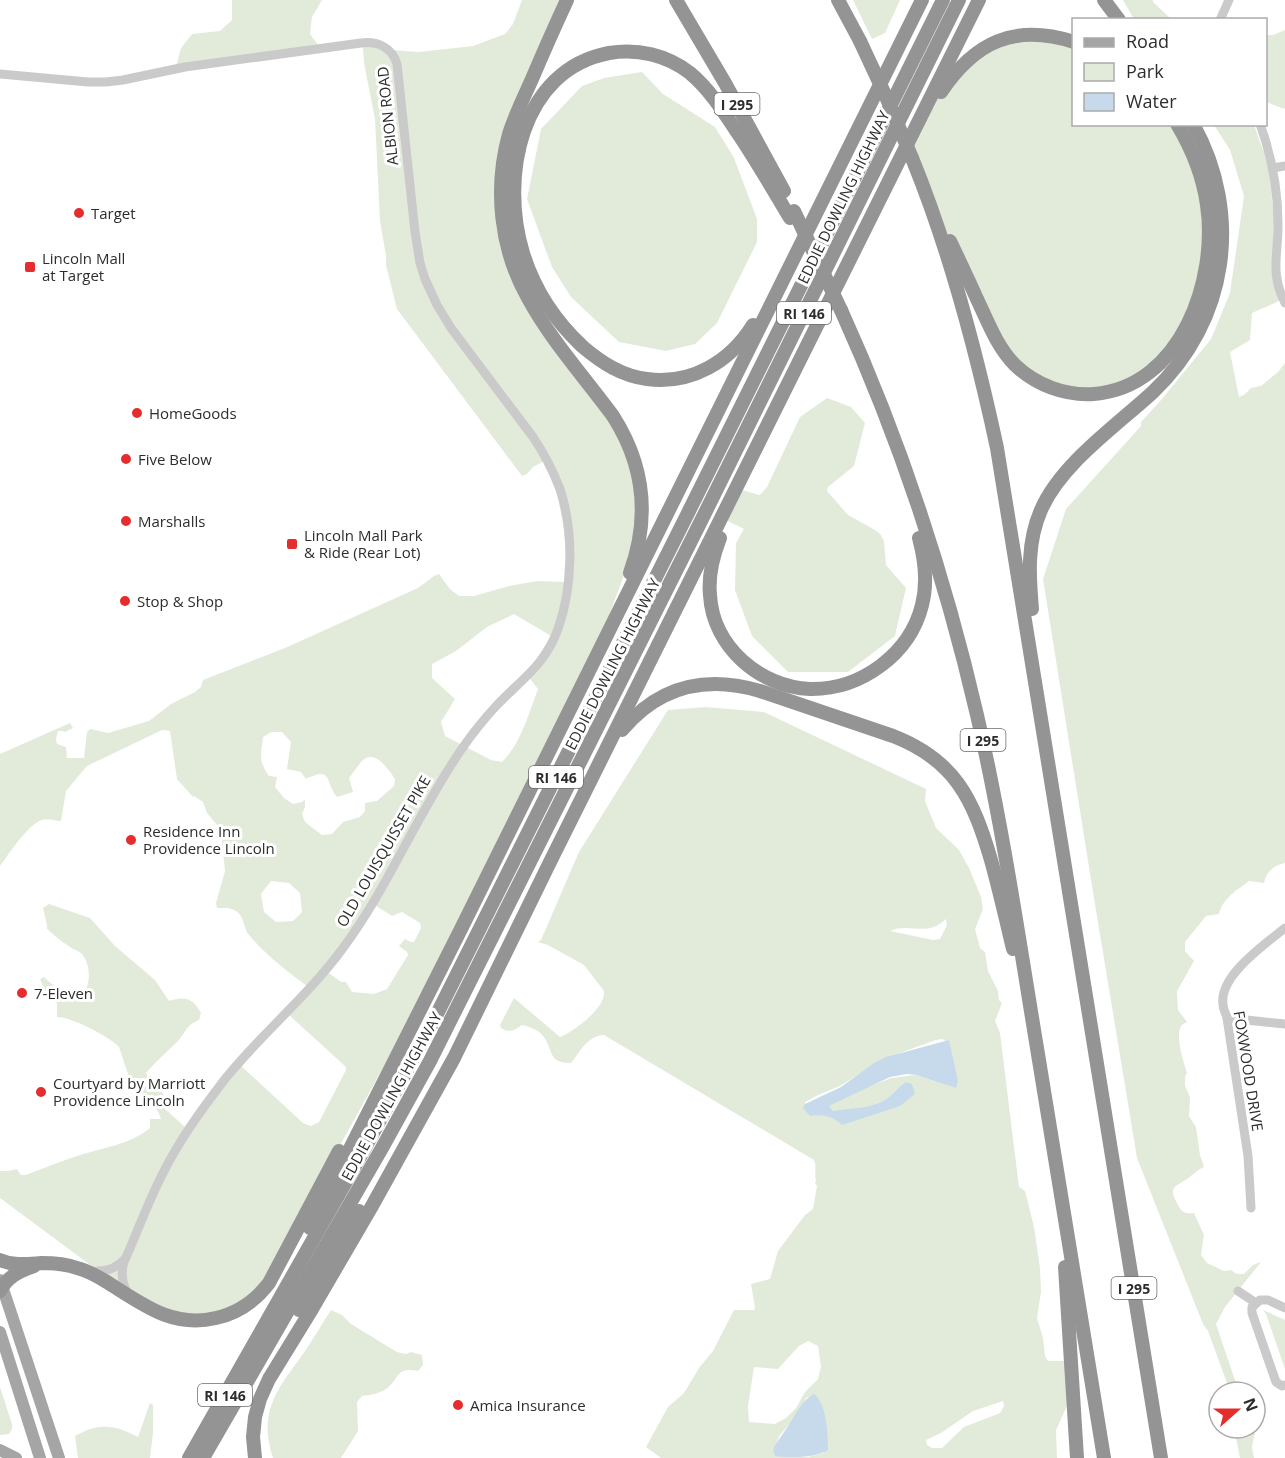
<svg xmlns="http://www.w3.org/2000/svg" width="1285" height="1458" font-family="'Open Sans',sans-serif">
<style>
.green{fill:#e2ebda;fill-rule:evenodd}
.water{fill:#c6daeb}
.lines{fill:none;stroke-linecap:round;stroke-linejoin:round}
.minor{stroke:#cacaca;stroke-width:9}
.major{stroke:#a5a5a5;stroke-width:12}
.highway{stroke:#949494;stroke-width:14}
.highway-bridge{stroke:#949494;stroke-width:14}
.poi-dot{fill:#e62d2e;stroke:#fff;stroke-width:2}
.labels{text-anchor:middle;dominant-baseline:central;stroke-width:6;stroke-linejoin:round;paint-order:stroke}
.shield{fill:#fff;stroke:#6c6c6c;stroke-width:1.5}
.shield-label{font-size:14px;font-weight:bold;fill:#2d2d2d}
.street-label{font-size:15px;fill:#2d2d2d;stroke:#fff}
.poi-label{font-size:15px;fill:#2d2d2d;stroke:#fff;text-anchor:start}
</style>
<rect width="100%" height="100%" fill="#fff"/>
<g class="green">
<path d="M232 0H322L312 17 310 34 321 49 175 70 181 48 192 34 220 31 232 20Z"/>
<path d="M522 0H564L507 130V257L618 429 631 462 638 534 620 586 601 637 399 1039 258 1293 236 1314 186 1326 93 1267 0 1198V1171H8L17 1169 21 1175H26C44 1168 61 1161 80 1155 103 1148 131 1144 150 1128V1119H161C158 1109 151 1100 142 1093L135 1095 119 1047C109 1036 71 1017 57 1017V1003L50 996H47L40 979 44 977C59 991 64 994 85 991 91 982 90 963 82 954 79 951 74 950 70 947 62 942 54 935 47 929V925L43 908 49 904 90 918 115 946 155 980 169 1001C184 996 193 998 201 1013L199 1020C185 1026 187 1031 178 1041 167 1052 156 1061 146 1073L148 1078C158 1085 163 1093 169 1104L165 1109 185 1127 239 1064 303 1123 311 1126 319 1122 346 1070V1067L289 1015 307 986C287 971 266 955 249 935 243 928 245 917 236 911 230 907 224 908 217 908L216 903 225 871 221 830 207 813 203 802 194 796 193 797 177 779 170 731 162 730 87 766 66 791 61 821C55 821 48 818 42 820 28 824 9 854 0 866V754L70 723 73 728 65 732 62 731H58L56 739 57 744 66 747 67 758H84L87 732 90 729 108 733 149 721 171 704 195 692 201 687 203 680 285 648 418 588 434 576 439 574 450 589 459 596H474L509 586 537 581 564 582 566 549 563 523 557 493 544 461 533 467 527 474 522 476 397 309 386 265V256L380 221 375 119 364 63 363 48 360 44 390 50 419 52 473 46 505 34 513 24ZM514 614 551 636 527 675 538 689C529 713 520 745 502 762L491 760 445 736 441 722 455 699 432 678V664L456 651 487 627ZM271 732H282L291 742 287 769 301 772 306 779C333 765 325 783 337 797L353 792 349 778C353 773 357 767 361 762 374 747 388 769 395 779L394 786 377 801 365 803V811L360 817 343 822 332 834 322 835 305 822 302 814 305 807V799L302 802 293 804 284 798 275 787 277 777 269 776C258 760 261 756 263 737ZM271 881 289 883 300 893 302 912 293 921 276 922 264 912 261 894ZM373 904 392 916 402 912 420 923 421 928 414 942H411L405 939 399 946 407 952 408 955 387 989 374 994 352 992 346 982H341L325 970Z"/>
<path d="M853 0H900L885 33 872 39Z"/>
<path d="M1123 0H1153V2L1171 19H1134Z"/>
<path d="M1285 30V108L1284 109 1266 102V35H1273Z"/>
<path d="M1016 39 1073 45 1074 124 1172 125 1201 188 1203 275 1166 357 1112 393 1038 385 987 328 916 163 912 137 939 94 958 69Z"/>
<path d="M642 72 663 94 715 127 734 158 757 219V242L717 323 695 344 666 351 619 342 571 297 552 267 527 199 541 129 582 86 604 78Z"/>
<path d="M1214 125H1254L1269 167 1274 221 1272 259 1280 299 1277 302 1252 313 1250 340 1230 352 1239 397 1244 395 1251 388 1261 386 1278 372 1285 363V863C1274 865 1266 872 1264 883L1249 881C1236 891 1223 898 1219 914L1206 916 1185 942V951L1194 961 1177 991 1178 1010 1187 1022C1183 1024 1181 1025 1180 1029 1176 1037 1184 1064 1187 1073L1185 1077V1086L1190 1097 1189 1116 1196 1127 1200 1155 1204 1167C1197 1170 1193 1175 1187 1179 1172 1188 1169 1188 1178 1205 1182 1213 1186 1214 1194 1213L1204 1235 1201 1255 1207 1263 1224 1271 1231 1270 1237 1274H1244L1253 1265 1261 1262 1225 1307 1216 1324 1239 1392H1228L1227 1383 1208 1331 1203 1324 1137 1158 1092 886 1043 579 1066 509 1141 426V422L1162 399 1211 339 1230 293 1244 196 1230 150Z"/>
<path d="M827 398 851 407 865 423 854 466 828 487 827 491 848 515 875 530 881 535 884 541 886 565 906 588 895 636 848 672H788L752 636 735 590 736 543 744 529 726 520 739 489 759 495 761 494 767 487 800 417Z"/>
<path d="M706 707 764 712 926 789 925 801 936 828 959 850 969 868 981 897 983 909 975 929 980 948 985 952 988 971 998 991 999 1000 1002 1003 995 1021 1000 1033 1019 1187 1025 1191 1034 1227 1040 1268 1041 1292 1037 1318 1043 1338 1045 1356 1048 1361H1067L1071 1397 1056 1430 1057 1458H661L646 1447 668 1407 684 1393 699 1368 713 1351 734 1310H754L755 1308 751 1284 770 1279 778 1251 805 1215 813 1209 817 1186 815 1183 816 1181C814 1174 817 1167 814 1160L604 1035C587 1036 580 1052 571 1063 547 1063 554 1050 543 1036 538 1029 529 1027 522 1025 513 1031 510 1033 501 1028L500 1025 514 998 560 1037C573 1032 596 1014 602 1001 604 998 604 994 604 991L584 965 548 945 538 942 541 940 579 852 668 710ZM946 919 947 925 940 939 933 940 890 931C910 922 926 938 946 919ZM942 1039 949 1043 952 1078 915 1075 891 1078 825 1104 806 1107 805 1102 818 1095 840 1086 883 1059 936 1040ZM808 1341 818 1346 821 1367 818 1379 805 1392 796 1408 786 1418 775 1424 749 1422 748 1406 754 1367 778 1369 799 1346ZM814 1395 824 1453 808 1457 779 1454 776 1444 780 1435 798 1414 806 1398ZM1003 1401 1004 1406 1000 1413 964 1427 942 1448H932L927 1445 926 1440 941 1433 973 1411Z"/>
<path d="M331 1310 342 1315 351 1324 397 1352 406 1354 411 1352 422 1355 423 1365 418 1371C395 1366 400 1379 386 1389 379 1394 369 1395 362 1396L357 1402 358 1431 341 1458H273C258 1411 277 1390 303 1354 313 1340 321 1325 331 1310Z"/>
<path d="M1263 1310 1285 1320V1369L1266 1314Z"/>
<path d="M0 1387 12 1424V1429L9 1434 0 1435Z"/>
<path d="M150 1403 153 1405V1433L150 1458H78L75 1436C81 1433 88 1429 94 1428 110 1424 125 1430 138 1437Z"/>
<path d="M1234 1428H1253L1255 1432 1252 1447 1254 1458H1240Z"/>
</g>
<g class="water">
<path d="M949 1040 958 1081 956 1088 917 1075 907 1074 890 1077 829 1106 833 1111C850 1108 873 1109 888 1098 895 1093 899 1086 906 1082L912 1084 915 1094 900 1106 842 1125C832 1116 823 1114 810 1116L803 1108 805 1104 841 1087 874 1063 886 1057Z"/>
<path d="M814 1394C827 1404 828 1435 828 1450 817 1458 789 1458 775 1456L773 1450C776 1442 782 1436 786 1429 795 1417 799 1402 814 1394Z"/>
</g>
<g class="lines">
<g class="minor">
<path d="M1220 20 1229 0"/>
<path d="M0 74 88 82H106L123 80 185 67 361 43C377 41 392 47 397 64L415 232 420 263 425 279 437 305 451 328 533 437C544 453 553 471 560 489 574 532 573 586 558 629 545 665 522 679 497 705 484 719 472 734 461 750 417 814 389 886 343 948 308 996 262 1033 225 1079 202 1109 180 1139 163 1173 148 1202 137 1233 124 1262 120 1275 123 1285 129 1296"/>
<path d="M1260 124C1272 157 1278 191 1278 225 1278 256 1270 273 1285 303"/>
<path d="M1273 168 1285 166"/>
<path d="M1227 1018 1285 1024"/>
<path d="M1251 1208 1248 1156 1227 1018C1226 1014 1223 1009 1223 1004 1219 976 1265 944 1285 928"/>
<path d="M90 1271C104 1272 114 1270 124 1260"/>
<path d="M1238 1291 1256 1303"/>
<path d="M1285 1308 1268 1300H1260L1252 1307V1313L1276 1382 1282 1386 1285 1385"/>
</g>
<g class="major">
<path d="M0 1280 59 1458"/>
<path d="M0 1332 40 1458"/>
<path d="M0 1450 16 1458"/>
</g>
<g class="highway">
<path d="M567 0C555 26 543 53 532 79 524 97 515 115 509 134 494 188 500 249 528 298 550 339 585 378 613 416 645 466 650 518 630 573"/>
<path d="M676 0 725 83 784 191"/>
<path d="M838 0 860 41"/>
<path d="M1104 0 1119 20"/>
<path d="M941 92C975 42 1014 23 1074 42"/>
<path d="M912 158C950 251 976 350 997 448L1161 1458"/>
<path d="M950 241C959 260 968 279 977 299 988 322 997 347 1015 365 1036 385 1065 396 1094 394 1181 387 1218 280 1207 205 1203 176 1192 149 1177 124"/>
<path d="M841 310C900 440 945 577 977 715 1002 823 1018 933 1036 1042 1059 1181 1081 1319 1104 1458"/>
<path d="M753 325C730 362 691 385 647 379 622 376 602 363 583 347 555 321 534 289 523 253 500 178 520 70 609 53 637 48 667 55 690 73 708 88 722 109 735 129 755 158 772 188 790 218"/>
<path d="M720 538C713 556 708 575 710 595 713 647 760 687 810 689 861 690 910 654 922 605 928 582 925 560 919 538"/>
<path d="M1032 609C1029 575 1027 542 1041 510 1061 464 1116 426 1153 392 1228 321 1243 214 1193 124"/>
<path d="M622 730C659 686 706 675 760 691L893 736C955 760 973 799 991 860 999 889 1006 919 1013 949"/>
<path d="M310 1228 460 931 922 0"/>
<path d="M0 1260C13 1266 27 1264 41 1263 53 1263 66 1264 77 1268 90 1271 100 1278 110 1284 145 1306 173 1328 216 1318 238 1313 256 1300 269 1283L339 1151"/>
<path d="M1065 1267 1077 1458"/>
<path d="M0 1291C7 1277 19 1271 34 1266"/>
<path d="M299 1310 359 1211"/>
<path d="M189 1458 360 1157 433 1022 689 511 943 0"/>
<path d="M203 1458 382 1148 430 1061 701 521 959 0"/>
<path d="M255 1458 253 1437 255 1417 260 1399 269 1379 312 1309 372 1206 454 1058 551 860 979 0"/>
</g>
<g class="highway-bridge">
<path d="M860 41 887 99 912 158"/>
<path d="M794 211 841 310"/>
</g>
</g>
<g class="poi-dot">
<circle cx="79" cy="213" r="6"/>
<rect x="24" y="261" width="12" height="12" rx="3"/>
<circle cx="137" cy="413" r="6"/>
<circle cx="126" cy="459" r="6"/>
<circle cx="126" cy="521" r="6"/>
<rect x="286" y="538" width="12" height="12" rx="3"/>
<circle cx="125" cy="601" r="6"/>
<circle cx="131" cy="840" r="6"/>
<circle cx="22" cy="993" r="6"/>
<circle cx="41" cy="1092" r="6"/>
<circle cx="458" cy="1405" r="6"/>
</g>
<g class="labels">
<g class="shield">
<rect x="714.5" y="93" width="45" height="22" rx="4.5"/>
<rect x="777" y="302" width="54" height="22" rx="4.5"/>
<rect x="960.5" y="729" width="45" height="22" rx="4.5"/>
<rect x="529" y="766" width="54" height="22" rx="4.5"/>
<rect x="1111.5" y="1277" width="45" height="22" rx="4.5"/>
<rect x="198" y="1384" width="54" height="22" rx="4.5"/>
</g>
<g class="shield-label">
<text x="737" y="104">I 295</text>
<text x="804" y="313">RI 146</text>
<text x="983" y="740">I 295</text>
<text x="556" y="777">RI 146</text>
<text x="1134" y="1288">I 295</text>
<text x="225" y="1395">RI 146</text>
</g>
<g class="street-label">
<text transform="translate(387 116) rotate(-96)">ALBION ROAD</text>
<text transform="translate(843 197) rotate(-64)">EDDIE DOWLING HIGHWAY</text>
<text transform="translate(612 664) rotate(-63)">EDDIE DOWLING HIGHWAY</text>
<text transform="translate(383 851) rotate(-60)">OLD LOUISQUISSET PIKE</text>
<text transform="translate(1249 1071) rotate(81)">FOXWOOD DRIVE</text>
<text transform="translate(391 1096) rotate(-61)">EDDIE DOWLING HIGHWAY</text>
</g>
<g class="poi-label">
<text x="91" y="213">Target</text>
<text x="42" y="258">Lincoln Mall<tspan x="42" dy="17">at Target</tspan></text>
<text x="149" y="413">HomeGoods</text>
<text x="138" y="459">Five Below</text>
<text x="138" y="521">Marshalls</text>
<text x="304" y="535">Lincoln Mall Park<tspan x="304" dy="17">&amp; Ride (Rear Lot)</tspan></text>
<text x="137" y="601">Stop &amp; Shop</text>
<text x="143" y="831">Residence Inn<tspan x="143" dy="17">Providence Lincoln</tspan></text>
<text x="34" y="993">7-Eleven</text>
<text x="53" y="1083">Courtyard by Marriott<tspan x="53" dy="17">Providence Lincoln</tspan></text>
<text x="470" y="1405">Amica Insurance</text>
</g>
</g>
<rect x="1072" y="18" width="195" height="108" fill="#ffffff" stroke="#ababab" stroke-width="1.5"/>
<rect x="1084" y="38" width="30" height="9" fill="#a5a5a5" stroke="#ababab" stroke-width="1.5"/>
<text x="1126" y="48" font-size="18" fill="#2d2d2d">Road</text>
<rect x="1084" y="63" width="30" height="18" fill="#e2ebda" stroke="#ababab" stroke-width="1.5"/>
<text x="1126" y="78" font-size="18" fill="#2d2d2d">Park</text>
<rect x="1084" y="93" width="30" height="18" fill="#c6daeb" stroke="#ababab" stroke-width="1.5"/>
<text x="1126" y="108" font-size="18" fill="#2d2d2d">Water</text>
<g transform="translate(1237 1410) rotate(69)"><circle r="28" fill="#ffffff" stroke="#ababab" stroke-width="1.5"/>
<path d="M0-4.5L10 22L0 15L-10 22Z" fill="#e62d2e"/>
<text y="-9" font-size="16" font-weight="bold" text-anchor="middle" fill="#2d2d2d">N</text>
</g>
</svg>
